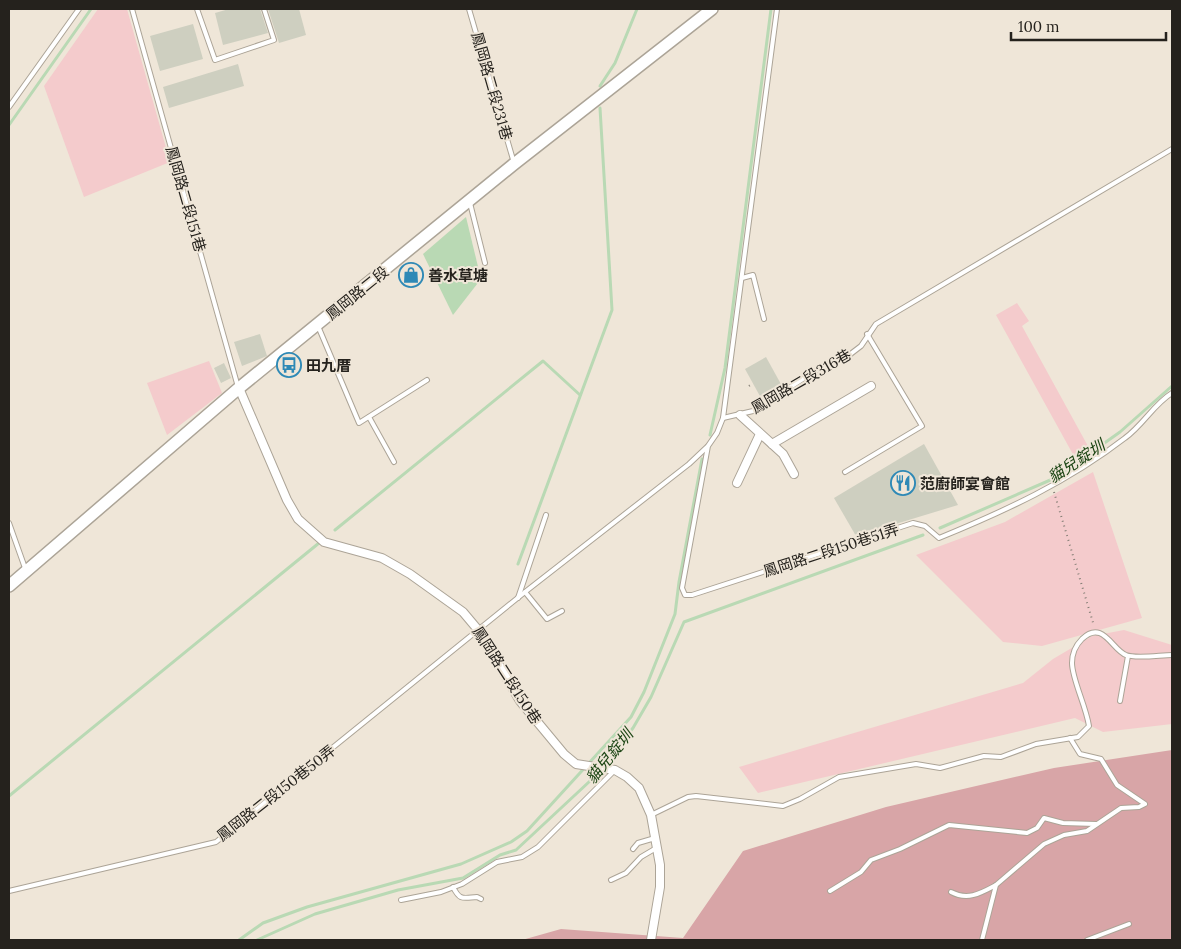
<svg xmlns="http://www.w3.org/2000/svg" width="1181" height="949" font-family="Lora,'Noto Sans TC',serif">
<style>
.green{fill:#f4cbcc}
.forest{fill:#d8a5a7}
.water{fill:#b9d9b4}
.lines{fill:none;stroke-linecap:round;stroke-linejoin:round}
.stream{stroke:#b9d9b4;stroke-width:3}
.building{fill:#cecfc0}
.lane-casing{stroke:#aca497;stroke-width:6}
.street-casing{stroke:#aca497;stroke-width:10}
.secondary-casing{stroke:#aca497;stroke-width:14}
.path{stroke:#857f76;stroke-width:2;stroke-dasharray:1 4;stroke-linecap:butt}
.lane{stroke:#fff;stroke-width:4}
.street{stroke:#fff;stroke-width:8}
.secondary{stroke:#fff;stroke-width:11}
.labels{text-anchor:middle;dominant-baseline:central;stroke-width:4;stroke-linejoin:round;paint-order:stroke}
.street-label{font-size:15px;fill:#25221d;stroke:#efe6d8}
.poi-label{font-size:15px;font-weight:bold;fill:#25221d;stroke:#efe6d8;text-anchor:start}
.water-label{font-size:16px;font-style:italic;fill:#1c4514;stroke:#efe6d8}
</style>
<rect width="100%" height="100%" fill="#efe6d8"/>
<g class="green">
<path d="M98 9H127L170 162 84 197 44 86Z"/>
<path d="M1017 303 1029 321 1022 326 1089 448 1075 458 996 315Z"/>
<path d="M209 361 222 393 167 435 147 383Z"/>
<path d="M1093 472 1142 618 1042 646 1003 642 916 555 1005 522Z"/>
<path d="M1124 630 1172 645V724L1103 732 1075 718 758 793 739 767 1023 683 1053 659 1092 636Z"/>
</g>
<path class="forest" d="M1172 750V940H522L561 929 683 938 743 851 886 807 1054 768Z"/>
<path class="water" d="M466 217 481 279 453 315 423 254Z"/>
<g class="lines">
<g class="stream">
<path d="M600 86 615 63 637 9"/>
<path d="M9 125 91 9"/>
<path d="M710 435 725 368 771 9"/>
<path d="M940 528 1055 478 1120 432 1172 386"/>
<path d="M335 530 543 361 580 395"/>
<path d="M518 564 612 310 600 108"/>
<path d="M9 796 319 543"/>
<path d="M239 940 263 923 307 907 461 864 511 842 527 831 631 717 644 692 675 614 679 582 702 459"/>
<path d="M257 940 315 914 398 890 463 878 500 855 516 850 590 781 633 728 651 697 684 622 923 535"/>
</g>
</g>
<g class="building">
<path d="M229 9H260L268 33 223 45 215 13Z"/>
<path d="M268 9H299L306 35 279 43Z"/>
<path d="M193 24 203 59 160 71 150 36Z"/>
<path d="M238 64 244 86 169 108 163 87Z"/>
<path d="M260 334 267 356 242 366 234 342Z"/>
<path d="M766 357 782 386 761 398 745 369Z"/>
<path d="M224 363 231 378 221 383 214 368Z"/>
<path d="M924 444 958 505 856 536 834 498Z"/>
</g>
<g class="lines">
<defs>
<g id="lane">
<path d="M132 9 238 387"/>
<path d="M197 9 215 60 274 40 264 9"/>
<path d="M469 9 514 163"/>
<path d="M777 9 723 418 717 433 708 446 682 588 685 595H692L913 523 925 526 939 538C1005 511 1068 482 1125 438 1143 425 1154 404 1172 393"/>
<path d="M9 107 79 9"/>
<path d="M470 203 485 263"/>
<path d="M742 278 753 275 764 319"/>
<path d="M318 326 359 423 427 380"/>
<path d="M369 417 394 462"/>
<path d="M723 418 753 411 820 368 844 359 861 346 876 324 1172 149"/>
<path d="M845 472 922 426 867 334"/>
<path d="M9 523 25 568"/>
<path d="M525 592 547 619 562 611"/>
<path d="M518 598 546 515"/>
<path d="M1120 701 1128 656"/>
<path d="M651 815 688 797 696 796 783 806 800 799 839 777 916 764 940 768 984 756 1001 757 1036 744 1078 737 1089 726C1086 706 1072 679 1072 663 1072 654 1076 645 1082 639 1103 619 1112 650 1126 655 1136 659 1161 655 1172 655"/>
<path d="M633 849 638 843 655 838"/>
<path d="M611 880 626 873 641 857 658 847"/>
<path d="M453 887C460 901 463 898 477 897L481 899"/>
<path d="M9 891 216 842 525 592 689 464 707 447"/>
<path d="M830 891 861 872 871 860 900 849 949 825 1027 833 1037 828 1044 818 1063 823 1096 824"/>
<path d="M951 892C968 901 981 893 996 885"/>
<path d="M401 900 441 892 462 884 497 862 522 857 538 847 615 770"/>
<path d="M982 940 996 885 1044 844 1064 835 1087 831 1121 808 1139 807 1145 804 1117 785 1101 759 1080 754 1070 738"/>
<path d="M1087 940 1129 924"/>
</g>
<g id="street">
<path d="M239 388 287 500 298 519 324 542 382 558 410 574 463 612 479 631 520 701 564 754 576 764 615 770 627 777 639 788 651 815 660 865V887L651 940"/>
<path d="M740 415 783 454 794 474"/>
<path d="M772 444 871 386"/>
<path d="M737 483 760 434"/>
</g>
<path id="secondary" d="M9 586 239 388 514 164 712 9"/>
</defs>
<use href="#lane" class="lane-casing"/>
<use href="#street" class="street-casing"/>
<use href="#secondary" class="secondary-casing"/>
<g class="path">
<path d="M749 386 753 383"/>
<path d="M1054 492 1094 626"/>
</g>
<use href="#lane" class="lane"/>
<use href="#street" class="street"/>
<use href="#secondary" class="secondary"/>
</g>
<defs>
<symbol id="shop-ring" viewBox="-11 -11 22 22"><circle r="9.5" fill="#efe6d8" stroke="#2e89b6" stroke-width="1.5"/><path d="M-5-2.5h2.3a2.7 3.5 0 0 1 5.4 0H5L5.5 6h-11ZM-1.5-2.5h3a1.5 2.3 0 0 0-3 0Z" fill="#2e89b6"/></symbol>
<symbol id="bus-ring" viewBox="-11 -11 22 22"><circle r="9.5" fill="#efe6d8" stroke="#2e89b6" stroke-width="1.5"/><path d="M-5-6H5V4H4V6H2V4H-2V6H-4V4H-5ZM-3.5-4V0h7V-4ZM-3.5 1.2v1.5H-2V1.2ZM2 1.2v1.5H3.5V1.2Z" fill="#2e89b6"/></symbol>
<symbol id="restaurant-ring" viewBox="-11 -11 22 22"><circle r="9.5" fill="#efe6d8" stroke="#2e89b6" stroke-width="1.5"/><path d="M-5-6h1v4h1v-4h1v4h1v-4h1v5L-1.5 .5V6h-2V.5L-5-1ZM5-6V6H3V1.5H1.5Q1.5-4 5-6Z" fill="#2e89b6"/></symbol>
</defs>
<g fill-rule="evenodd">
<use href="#shop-ring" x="397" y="261" width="28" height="28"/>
<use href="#bus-ring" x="275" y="351" width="28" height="28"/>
<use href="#restaurant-ring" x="889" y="469" width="28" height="28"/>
</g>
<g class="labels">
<g class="street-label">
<text transform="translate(492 86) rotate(74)">鳳岡路二段231巷</text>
<text transform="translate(186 199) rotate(74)">鳳岡路二段151巷</text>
<text transform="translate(357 293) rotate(-39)">鳳岡路二段</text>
<text transform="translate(801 381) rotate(-30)">鳳岡路二段316巷</text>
<text transform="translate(831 550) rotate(-18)">鳳岡路二段150巷51弄</text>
<text transform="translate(507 675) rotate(57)">鳳岡路二段150巷</text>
<text transform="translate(276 793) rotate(-38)">鳳岡路二段150巷50弄</text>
</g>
<g class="poi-label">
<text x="428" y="275">善水草塘</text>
<text x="306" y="365">田九厝</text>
<text x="920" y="483">范廚師宴會館</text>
</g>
<g class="water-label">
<text transform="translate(1076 461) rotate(-33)">貓兒錠圳</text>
<text transform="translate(609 756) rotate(-51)">貓兒錠圳</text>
</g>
</g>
<rect width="1181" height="949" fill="none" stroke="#25221d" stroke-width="20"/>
<path d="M1011 32v8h155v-8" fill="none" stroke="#25221d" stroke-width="2.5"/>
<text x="1018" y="32" font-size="15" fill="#25221d" stroke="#efe6d8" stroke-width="4" paint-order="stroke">100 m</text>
</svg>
